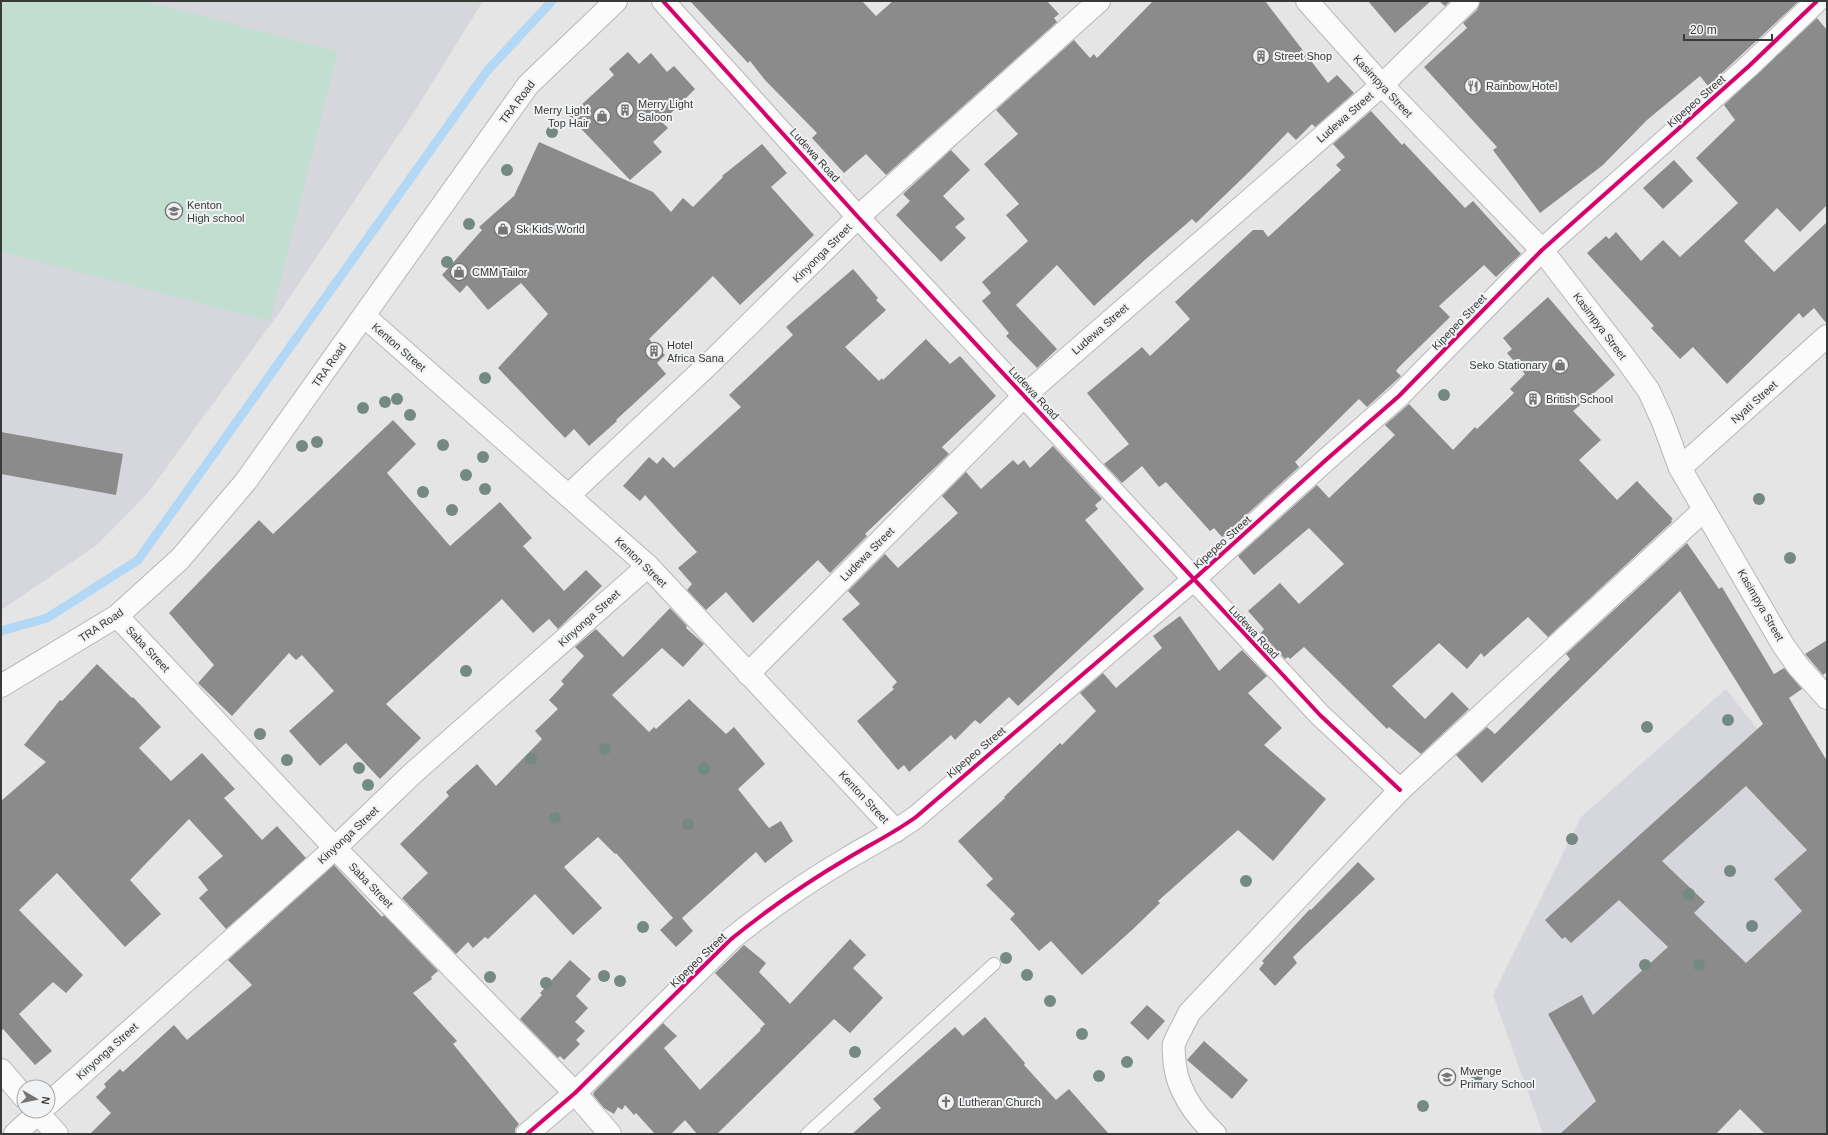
<svg xmlns="http://www.w3.org/2000/svg" width="1828" height="1135" font-family="Helvetica,sans-serif">
<style>
.built{fill:#d6d7dd}
.green{fill:#c1ded1}
.lines{fill:none;stroke-linecap:round;stroke-linejoin:round}
.stream{stroke:#b2d8f5;stroke-width:9}
.building{fill:#8b8b8b;fill-rule:evenodd}
.service-casing{stroke:#b7b7b8;stroke-width:14}
.minor-casing{stroke:#b7b7b8;stroke-width:24}
.secondary-casing{stroke:#b7b7b8;stroke-width:24}
.service{stroke:#fbfbfb;stroke-width:12}
.minor{stroke:#fbfbfb;stroke-width:22}
.secondary{stroke:#fbfbfb;stroke-width:22}
.cycleway-casing{stroke:#f1f2f4;stroke-width:6}
.cycleway{stroke:#d6006c;stroke-width:4}
.tree{fill:#748981}
.labels{text-anchor:middle;dominant-baseline:central;stroke-width:4;stroke-linejoin:round;paint-order:stroke}
.poi-label{font-size:11px;fill:#383939;stroke:#f1f2f4;text-anchor:start}
.street-label{font-size:11px;fill:#383939;stroke:#f1f2f4}
</style>
<rect width="100%" height="100%" fill="#e5e5e6"/>
<g class="built">
<path d="M1 1H483L416 109 279 313 147 494 97 545 1 610Z"/>
<path d="M1726 689 1755 726 1810 787 1827 956 1629 1134H1543L1493 995 1581 817Z"/>
</g>
<path class="green" d="M1 1H142L338 51 270 321 1 252Z"/>
<g class="lines">
<path class="stream" d="M1 631 47 618 138 560 487 71 552 1"/>
</g>
<g class="building">
<path d="M690 1H862L876 16 893 1H1047L1059 14 1054 18 1057 22 886 175 866 154 844 173 812 138 817 133 765 80 750 61 748 63Z"/>
<path d="M1153 1H1265L1328 83 1337 75 1354 93 1315 127 1312 124 1296 140 1288 132 1250 171 1196 223 1192 219 1147 258 1094 306 1057 265 1016 305 1057 349 1037 368 1006 336 1009 333 982 301 991 293 982 282 1028 241 1006 215 1019 204 984 164 1018 134 996 110 1074 40 1090 58 1094 54 1097 58Z"/>
<path d="M1368 1H1431L1395 33Z"/>
<path d="M1439 1H1450L1445 6Z"/>
<path d="M1480 1H1799L1708 86 1700 76 1647 120 1603 165 1540 213 1493 150 1497 147 1424 67 1467 28 1463 23 1477 10Z"/>
<path d="M1817 18 1827 30V205L1800 232 1777 208 1744 241 1774 272 1827 222V324L1814 308 1803 318 1799 313 1727 384 1693 347 1680 359 1651 328 1654 326 1587 253 1606 236 1609 239 1616 232 1641 261 1663 240 1680 257 1738 203 1696 158 1735 120 1724 105Z"/>
<path d="M628 52 639 64 651 53 667 72 674 66 695 89 662 122 668 128 653 142 662 152 630 180 569 116 614 75 609 69Z"/>
<path d="M1371 111 1402 145 1404 143 1465 208 1473 201 1521 254 1496 277 1484 265 1439 306 1450 317 1399 367 1396 371 1401 376 1367 407 1359 399 1295 462 1299 467 1222 537 1214 528 1210 531 1166 482 1159 487 1142 466 1122 483 1104 464 1129 444 1087 393 1142 347 1150 356 1190 319 1175 302 1253 230H1263L1268 237 1341 170 1336 165 1345 157 1333 144Z"/>
<path d="M539 142 653 192 671 212 683 198 693 207 723 177 722 176 762 144 787 173 771 187 814 235 740 305 713 276 649 339 665 355 657 363 666 374 616 420 617 421 589 446 574 429 565 438 498 368 548 314 521 283 488 310 467 285 460 293 442 275 482 230 479 227 514 196Z"/>
<path d="M951 150 970 170 943 196 965 219 955 227 966 238 941 262 896 215 910 201 903 194Z"/>
<path d="M1674 160 1693 181 1663 209 1643 188Z"/>
<path d="M853 269 878 298 876 300 886 310 845 347 879 381 882 378 883 380 926 339 950 364 960 356 996 396 942 447 949 454 865 534 867 536 830 573 818 560 753 623 726 592 706 610 687 590 692 584 678 568 697 552 645 495 640 501 623 486 649 457 657 464 663 457 674 468 741 407 729 395 793 335 786 327Z"/>
<path d="M1548 297 1615 375 1573 411 1601 440 1579 460 1617 500 1637 481 1673 519 1671 520 1672 522 1548 637 1528 617 1484 657 1481 653 1467 669 1439 643 1392 686 1425 719 1452 692 1469 709 1421 754 1389 727 1387 729 1304 647 1290 659 1288 657 1285 659 1261 633 1264 629 1248 611 1280 583 1299 604 1344 564 1309 528 1254 575 1238 556 1317 485 1329 498 1395 435 1385 425 1409 404 1453 450 1475 427 1477 429 1514 393 1510 389 1525 374 1507 353 1512 349 1503 338Z"/>
<path d="M393 420 416 444 387 473 450 546 500 502 532 538 523 546 564 591 586 570 602 586 558 629 549 619 533 633 502 599 386 704 421 738 380 779 346 743 320 766 289 731 334 691 302 655 296 660 289 653 232 716 198 683 214 665 169 613 259 520 273 534Z"/>
<path d="M1 432 123 454 116 495 1 474Z"/>
<path d="M1053 446 1102 499 1095 505 1098 509 1085 520 1144 589 1018 706 1009 697 980 724 975 720 955 740 951 735 909 772 904 765 898 770 857 721 894 689 892 687 897 682 842 619 860 604 848 591 885 554 898 568 958 513 942 496 966 472 981 489 1013 460 1018 465 1024 460 1030 468Z"/>
<path d="M1687 543 1719 589 1722 587 1774 674 1784 668 1802 689 1789 698 1827 761V1134H1765L1740 1109 1716 1134H1560L1596 1101 1548 1014 1582 995 1593 1015 1668 947 1619 900 1571 943 1565 937 1562 939 1545 920 1763 724 1680 591 1482 783 1456 755 1487 727 1495 734 1570 659 1566 654ZM1746 786 1807 850 1774 879 1802 911 1746 963 1694 913 1705 902 1662 861Z"/>
<path d="M670 608 687 626 686 628 704 644 683 667 662 648 612 695 649 732 654 727 656 729 689 699 726 734 734 727 765 764 738 789 769 828 781 821 793 841 765 863 756 852 682 918 693 931 676 947 660 930 673 918 616 853 615 854 598 837 564 867 602 908 573 935 535 894 488 939 485 937 473 948 468 942 456 954 402 898 428 873 400 844 449 796 446 792 477 764 496 786 542 739 535 731 558 709 549 700 564 684 561 681 584 656 575 647 596 629 623 657Z"/>
<path d="M1180 616 1219 671 1242 650 1267 676 1248 693 1282 728 1264 745 1326 799 1273 861 1238 830 1158 901 1160 903 1132 930 1082 975 1051 941 1039 951 1010 919 1015 914 986 885 993 879 958 841 1005 798 1004 797 1060 743 1062 745 1096 711 1080 693 1103 673 1116 688 1162 648 1153 636Z"/>
<path d="M1827 640V672L1823 675 1805 654Z"/>
<path d="M97 664 132 698 133 697 161 727 139 748 171 781 202 753 235 789 224 798 262 840 277 826 306 858 226 929 199 898 208 890 198 877 223 856 189 819 130 880 161 914 125 947 57 873 19 910 83 975 66 993 53 982 19 1014 52 1051 35 1065 3 1029 1 1031V801L46 762 24 745 60 700 62 701Z"/>
<path d="M1358 862 1375 879 1293 957 1297 963 1275 986 1259 969 1264 963 1262 961 1310 909 1311 910Z"/>
<path d="M334 865 382 917 384 915 438 971 431 977 432 979 413 993 457 1041 453 1044 519 1124 515 1129V1134H90L111 1113 96 1097 106 1087 104 1084 120 1069 123 1072 174 1025 187 1040 252 985 228 960Z"/>
<path d="M850 939 866 955 853 968 883 998 850 1033 834 1019 717 1134H697L685 1120 671 1134H655L636 1113 634 1115 625 1105 622 1110 618 1107 614 1114 604 1108 594 1096 593 1094 595 1091 663 1023 677 1036 664 1048 700 1090 761 1030 760 1029 765 1024 715 973 744 945 766 963 759 972 790 1004Z"/>
<path d="M570 960 591 979 576 996 588 1008 575 1022 585 1031 576 1040 580 1044 564 1060 560 1056 558 1058 520 1019 542 995 540 993Z"/>
<path d="M1147 1005 1165 1021 1148 1040 1130 1023Z"/>
<path d="M985 1017 1025 1063 1024 1065 1056 1100 1069 1089 1109 1134H852L881 1108 873 1099 955 1027 963 1036Z"/>
<path d="M1204 1041 1248 1080 1232 1099 1187 1060Z"/>
</g>
<g class="lines">
<defs>
<path id="service" d="M807 1134 994 964"/>
<g id="minor">
<path d="M663 1 858 217 1320 715 1400 790"/>
<path d="M1307 1 1382 85 1542 250 1626 359 1649 391 1663 422 1680 468 1783 645 1798 666 1827 698"/>
<path d="M364 316 648 566 896 831"/>
<path d="M1680 468 1827 336"/>
<path d="M569 495 709 364 858 217 1099 1"/>
<path d="M117 616 335 848 575 1093 610 1134"/>
<path d="M748 674 1024 396 1382 85 1468 1"/>
<path d="M1 1070 24 1097"/>
<path d="M48 1104 335 848 412 774 648 566"/>
<path d="M36 1111 57 1134"/>
<path d="M15 1134 40 1111"/>
<path d="M527 1134 575 1093 730 940C767 910 807 882 848 858 871 844 894 833 916 817L1193 580 1327 459 1399 396 1542 250 1749 66 1817 1"/>
<path d="M1215 1134C1193 1113 1175 1087 1174 1056 1174 1052 1173 1047 1174 1044 1178 1033 1185 1023 1189 1013L1400 790 1704 510"/>
</g>
<path id="secondary" d="M1 686 117 616 180 559 246 481 528 85 616 1"/>
</defs>
<use href="#service" class="service-casing"/>
<use href="#minor" class="minor-casing"/>
<use href="#secondary" class="secondary-casing"/>
<use href="#service" class="service"/>
<use href="#minor" class="minor"/>
<use href="#secondary" class="secondary"/>
<defs>
<g id="cycleway">
<path d="M663 1 858 217 1320 715 1400 790"/>
<path d="M527 1134 575 1093 730 940C767 910 807 882 848 858 871 844 894 833 916 817L1193 580 1327 459 1399 396 1542 250 1749 66 1817 1"/>
</g>
</defs>
<use href="#cycleway" class="cycleway-casing"/>
<use href="#cycleway" class="cycleway"/>
</g>
<g class="tree">
<circle cx="552" cy="132" r="6"/>
<circle cx="507" cy="170" r="6"/>
<circle cx="469" cy="224" r="6"/>
<circle cx="447" cy="262" r="6"/>
<circle cx="485" cy="378" r="6"/>
<circle cx="1444" cy="395" r="6"/>
<circle cx="397" cy="399" r="6"/>
<circle cx="385" cy="402" r="6"/>
<circle cx="363" cy="408" r="6"/>
<circle cx="410" cy="415" r="6"/>
<circle cx="317" cy="442" r="6"/>
<circle cx="443" cy="445" r="6"/>
<circle cx="302" cy="446" r="6"/>
<circle cx="483" cy="457" r="6"/>
<circle cx="466" cy="475" r="6"/>
<circle cx="485" cy="489" r="6"/>
<circle cx="423" cy="492" r="6"/>
<circle cx="1759" cy="499" r="6"/>
<circle cx="452" cy="510" r="6"/>
<circle cx="1790" cy="558" r="6"/>
<circle cx="466" cy="671" r="6"/>
<circle cx="1728" cy="720" r="6"/>
<circle cx="1647" cy="727" r="6"/>
<circle cx="260" cy="734" r="6"/>
<circle cx="605" cy="749" r="6"/>
<circle cx="531" cy="759" r="6"/>
<circle cx="287" cy="760" r="6"/>
<circle cx="359" cy="768" r="6"/>
<circle cx="704" cy="769" r="6"/>
<circle cx="368" cy="785" r="6"/>
<circle cx="555" cy="818" r="6"/>
<circle cx="688" cy="824" r="6"/>
<circle cx="1572" cy="839" r="6"/>
<circle cx="1730" cy="871" r="6"/>
<circle cx="1246" cy="881" r="6"/>
<circle cx="1689" cy="894" r="6"/>
<circle cx="1752" cy="926" r="6"/>
<circle cx="643" cy="927" r="6"/>
<circle cx="1006" cy="958" r="6"/>
<circle cx="1645" cy="965" r="6"/>
<circle cx="1699" cy="965" r="6"/>
<circle cx="1027" cy="975" r="6"/>
<circle cx="604" cy="976" r="6"/>
<circle cx="490" cy="977" r="6"/>
<circle cx="620" cy="981" r="6"/>
<circle cx="546" cy="983" r="6"/>
<circle cx="1050" cy="1001" r="6"/>
<circle cx="1082" cy="1034" r="6"/>
<circle cx="855" cy="1052" r="6"/>
<circle cx="1127" cy="1062" r="6"/>
<circle cx="1099" cy="1076" r="6"/>
<circle cx="1477" cy="1076" r="6"/>
<circle cx="1423" cy="1106" r="6"/>
</g>
<defs>
<symbol id="building-ring" viewBox="-11 -11 22 22"><circle r="9.5" fill="#f1f2f4" stroke="#757576" stroke-width="1.5"/><path d="M-4-6H4V6H1V3H-1V6H-4ZM-2.5-4.3h1.7v1.8h-1.7ZM.8-4.3h1.7v1.8H.8ZM-2.5-1h1.7V.8h-1.7ZM.8-1h1.7V.8H.8Z" fill="#757576"/></symbol>
<symbol id="restaurant-ring" viewBox="-11 -11 22 22"><circle r="9.5" fill="#f1f2f4" stroke="#757576" stroke-width="1.5"/><path d="M-5-6h1v4h1v-4h1v4h1v-4h1v5L-1.5 .5V6h-2V.5L-5-1ZM5-6V6H3V1.5H1.5Q1.5-4 5-6Z" fill="#757576"/></symbol>
<symbol id="shop-ring" viewBox="-11 -11 22 22"><circle r="9.5" fill="#f1f2f4" stroke="#757576" stroke-width="1.5"/><path d="M-5-2.5h2.3a2.7 3.5 0 0 1 5.4 0H5L5.5 6h-11ZM-1.5-2.5h3a1.5 2.3 0 0 0-3 0Z" fill="#757576"/></symbol>
<symbol id="school-ring" viewBox="-11 -11 22 22"><circle r="9.5" fill="#f1f2f4" stroke="#757576" stroke-width="1.5"/><path d="M0-5L7-2L0 1L-7-2ZM-4 1L0 2.5L4 1V4Q0 6-4 4Z" fill="#757576"/></symbol>
<symbol id="church-ring" viewBox="-11 -11 22 22"><circle r="9.5" fill="#f1f2f4" stroke="#757576" stroke-width="1.5"/><path d="M-1.2-6h2.4v3.5h3.3v2.4h-3.3V6h-2.4V-.1h-3.3v-2.4h3.3Z" fill="#757576"/></symbol>
</defs>
<g fill-rule="evenodd">
<use href="#building-ring" x="1251" y="46" width="20" height="20"/>
<use href="#restaurant-ring" x="1463" y="76" width="20" height="20"/>
<use href="#building-ring" x="615" y="100" width="20" height="20"/>
<use href="#shop-ring" x="592" y="106" width="20" height="20"/>
<use href="#school-ring" x="164" y="201" width="20" height="20"/>
<use href="#shop-ring" x="493" y="219" width="20" height="20"/>
<use href="#shop-ring" x="449" y="262" width="20" height="20"/>
<use href="#building-ring" x="644" y="341" width="20" height="20"/>
<use href="#shop-ring" x="1550" y="355" width="20" height="20"/>
<use href="#building-ring" x="1523" y="389" width="20" height="20"/>
<use href="#school-ring" x="1437" y="1067" width="20" height="20"/>
<use href="#church-ring" x="936" y="1092" width="20" height="20"/>
</g>
<g class="labels">
<g class="poi-label">
<text x="1274" y="56">Street Shop</text>
<text x="1486" y="86">Rainbow Hotel</text>
<text x="638" y="104">Merry Light<tspan x="638" dy="13">Saloon</tspan></text>
<text x="589" y="110" text-anchor="end">Merry Light<tspan x="589" dy="13">Top Hair</tspan></text>
<text x="187" y="205">Kenton<tspan x="187" dy="13">High school</tspan></text>
<text x="516" y="229">Sk Kids World</text>
<text x="472" y="272">CMM Tailor</text>
<text x="667" y="345">Hotel<tspan x="667" dy="13">Africa Sana</tspan></text>
<text x="1547" y="365" text-anchor="end">Seko Stationary</text>
<text x="1546" y="399">British School</text>
<text x="1460" y="1071">Mwenge<tspan x="1460" dy="13">Primary School</tspan></text>
<text x="959" y="1102">Lutheran Church</text>
</g>
<g class="street-label">
<text transform="translate(1383 86) rotate(47)">Kasimpya Street</text>
<text transform="translate(1696 101) rotate(-41)">Kipepeo Street</text>
<text transform="translate(517 102) rotate(-53)">TRA Road</text>
<text transform="translate(1345 117) rotate(-41)">Ludewa Street</text>
<text transform="translate(815 155) rotate(48)">Ludewa Road</text>
<text transform="translate(822 253) rotate(-45)">Kinyonga Street</text>
<text transform="translate(1459 322) rotate(-46)">Kipepeo Street</text>
<text transform="translate(1600 326) rotate(53)">Kasimpya Street</text>
<text transform="translate(1100 329) rotate(-41)">Ludewa Street</text>
<text transform="translate(399 347) rotate(41)">Kenton Street</text>
<text transform="translate(329 365) rotate(-55)">TRA Road</text>
<text transform="translate(1034 393) rotate(47)">Ludewa Road</text>
<text transform="translate(1754 402) rotate(-42)">Nyati Street</text>
<text transform="translate(1222 542) rotate(-42)">Kipepeo Street</text>
<text transform="translate(867 554) rotate(-45)">Ludewa Street</text>
<text transform="translate(641 562) rotate(44)">Kenton Street</text>
<text transform="translate(1761 605) rotate(60)">Kasimpya Street</text>
<text transform="translate(589 618) rotate(-42)">Kinyonga Street</text>
<text transform="translate(101 625) rotate(-34)">TRA Road</text>
<text transform="translate(1254 632) rotate(47)">Ludewa Road</text>
<text transform="translate(148 649) rotate(47)">Saba Street</text>
<text transform="translate(976 752) rotate(-40)">Kipepeo Street</text>
<text transform="translate(864 797) rotate(47)">Kenton Street</text>
<text transform="translate(348 835) rotate(-43)">Kinyonga Street</text>
<text transform="translate(371 885) rotate(46)">Saba Street</text>
<text transform="translate(698 960) rotate(-44)">Kipepeo Street</text>
<text transform="translate(107 1051) rotate(-42)">Kinyonga Street</text>
</g>
</g>
<rect width="1828" height="1135" fill="none" stroke="#383939" stroke-width="4"/>
<g transform="translate(36 1099) rotate(99)"><circle r="19" fill="#f1f2f4" stroke="#a7a8a9"/>
<path d="M0-3L7 15L0 10L-7 15Z" fill="#757576"/>
<text y="-6" font-size="11" font-weight="bold" text-anchor="middle" fill="#383939">N</text>
</g>
<path d="M1684 34v6h88v-6" fill="none" stroke="#383939" stroke-width="2"/>
<text x="1690" y="34" font-size="12" fill="#383939" stroke="#f1f2f4" stroke-width="3" paint-order="stroke">20 m</text>
</svg>
